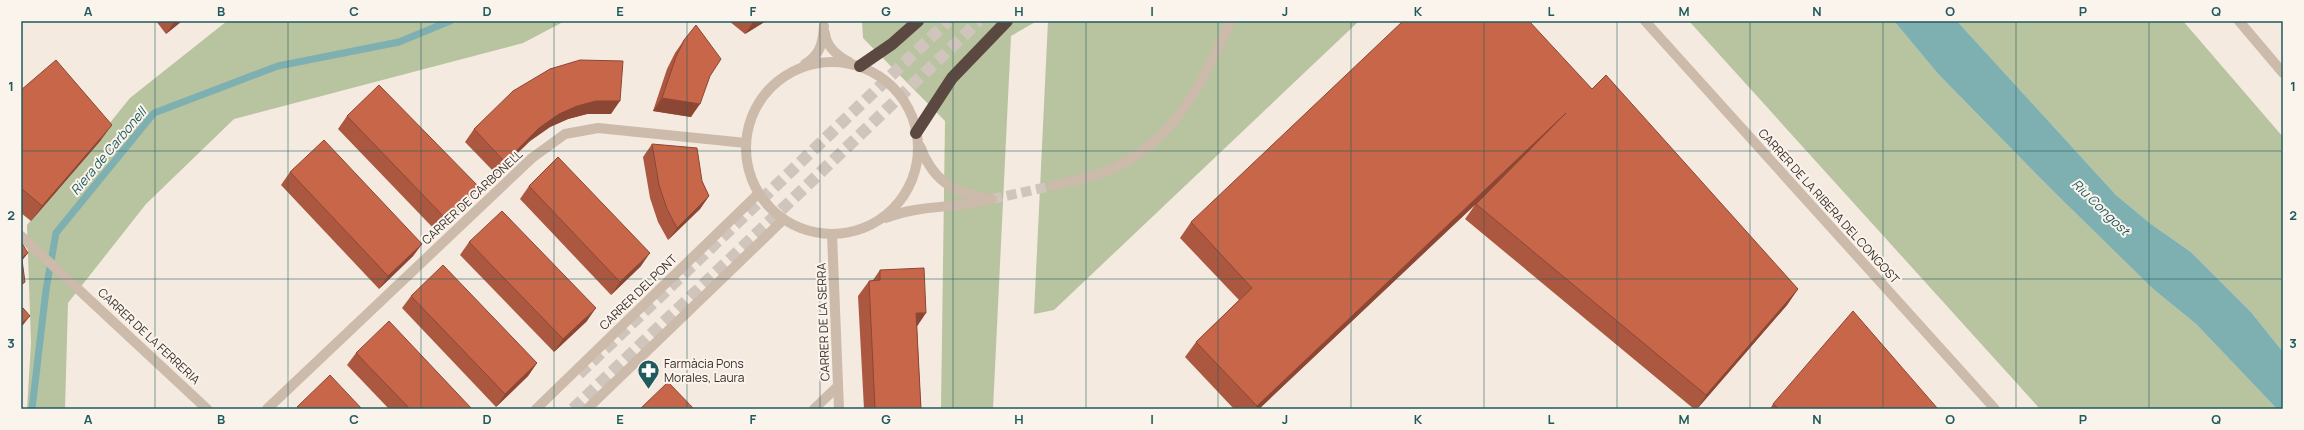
<svg xmlns="http://www.w3.org/2000/svg" width="2304" height="430" font-family="Manrope,sans-serif">
<style>
.green{fill:#b8c39f}
.water{fill:#7eb0b1}
.lines{fill:none;stroke-linecap:round;stroke-linejoin:round}
.stream{stroke:#7eb0b1;stroke-width:7}
.minor-tunnel{stroke:#cfc5bc;stroke-width:10;stroke-dasharray:10 5;stroke-linecap:butt}
.highway-tunnel{stroke:#cfc5bc;stroke-width:12;stroke-dasharray:12 6;stroke-linecap:butt}
.minor{stroke:#ccbaab;stroke-width:10}
.highway{stroke:#5b4941;stroke-width:12}
.wall{fill:#ac5840}
.shaded-wall{fill:#8c4734}
.building{fill:#c8664a;stroke:#8c4734}
.grid{fill:none;stroke:#1f5a5d;stroke-width:1;stroke-opacity:0.55}
.labels{text-anchor:middle;dominant-baseline:central;stroke-width:4;stroke-linejoin:round;paint-order:stroke}
.street-label{font-size:12px;fill:#3a2f2a;stroke:#fbf4ed}
.poi-label{font-size:12px;fill:#3a2f2a;stroke:#fbf4ed;text-anchor:start}
.water-label{font-size:13px;font-style:italic;fill:#1f5a5d;stroke:#fbf4ed}
.neatline{fill:none;stroke:#1f5a5d;stroke-width:1.5}
.grid-label{font-size:13px;text-anchor:middle;font-weight:bold;fill:#1f5a5d}
</style>
<rect width="100%" height="100%" fill="#f4eae0"/>
<g class="green">
<path d="M227 21H565L523 43 234 119 146 204 68 303 65 409H27L31 343 27 225 130 98Z"/>
<path d="M862 21H1037L1011 36 993 409H941L945 121 863 38Z"/>
<path d="M1048 21H1359L1054 310 1034 314Z"/>
<path d="M1689 21H1894L1939 75 2052 190 2153 289 2196 324 2277 409H2040Z"/>
<path d="M1957 21H2183L2283 137V352L2251 312 2191 252 2151 224 2116 195Z"/>
</g>
<path class="water" d="M1894 21H1957L2116 195 2151 224 2191 252 2251 312 2283 352V409H2277L2196 324 2153 289 2052 190 1939 75Z"/>
<g class="lines">
<path class="stream" d="M32 409 46 290 56 233 154 113 278 66 399 42 450 21"/>
<path class="minor-tunnel" d="M992 199 1052 186"/>
<g class="highway-tunnel">
<path d="M579 374 948 21"/>
<path d="M573 409 979 21"/>
</g>
<g class="minor">
<path d="M1645 21 1995 409"/>
<path d="M2239 21 2283 73"/>
<path d="M825 33C826 47 838 56 849 62"/>
<circle cx="832" cy="148" r="86"/>
<path d="M805 64C820 55 823 43 824 26"/>
<path d="M920 146C932 179 953 194 988 198"/>
<path d="M1052 186C1069 181 1086 179 1102 173 1175 145 1199 86 1231 21"/>
<path d="M886 218C920 204 956 209 992 199"/>
<path d="M832 234 839 409"/>
<path d="M21 236 207 409"/>
<path d="M267 409 532 158 565 134 598 128 746 143"/>
<path d="M536 409 758 194"/>
<path d="M587 409 783 220"/>
<path d="M814 409 838 386"/>
</g>
<g class="highway">
<path d="M860 66 892 44 918 21"/>
<path d="M916 133 952 78 1007 21"/>
</g>
</g>
<g class="wall">
<path d="M156 21H182L166 34Z"/>
<path d="M729 21H766L745 34Z"/>
<path d="M684 40 710 76 691 117 653 111 667 69 675 53Z"/>
<path d="M550 69 611 114H587L568 119 550 127 530 141 496 174 465 142 474 129Z"/>
<path d="M1592 89 1798 289 1787 305 1697 409H1694L1465 219 1475 205 1259 409H1234L1185 357 1196 342 1239 300 1180 238 1191 222Z"/>
<path d="M21 90 101 140 31 221 21 213Z"/>
<path d="M347 116 470 200 437 232 338 129Z"/>
<path d="M652 144 702 181 709 196 700 209 668 240 658 222 650 198 643 157Z"/>
<path d="M290 172 422 244 413 256 379 289 281 185Z"/>
<path d="M529 186 641 266 611 295 520 199Z"/>
<path d="M469 242 587 321 554 352 460 255Z"/>
<path d="M880 270 917 326 921 409H864L858 296 869 281 873 280Z"/>
<path d="M411 296 537 363 528 376 496 407 402 308Z"/>
<path d="M356 353 472 409H389L347 365Z"/>
<path d="M1773 404 1938 409H1770Z"/>
</g>
<g class="shaded-wall">
<path d="M175 21H182L166 34Z"/>
<path d="M754 21H766L745 34Z"/>
<path d="M662 98 700 104 691 117 653 111Z"/>
<path d="M596 101H620L611 114H587L568 119 550 127 530 141 496 174 505 162 539 128 559 114 577 106Z"/>
<path d="M1566 113 1556 128 1259 409H1255L1257 406Z"/>
<path d="M112 125 101 140 31 221 42 206Z"/>
<path d="M479 187 470 200 437 232 446 219Z"/>
<path d="M709 196 700 209 668 240 677 228Z"/>
<path d="M422 244 413 256 379 289 388 276Z"/>
<path d="M28 253 21 262V258Z"/>
<path d="M650 253 641 266 611 295 620 282Z"/>
<path d="M1798 289 1787 305 1697 409 1706 395Z"/>
<path d="M596 308 587 321 554 352 563 339Z"/>
<path d="M916 313H926L916 328Z"/>
<path d="M30 316 23 325 21 327V324Z"/>
<path d="M537 363 528 376 496 407 505 394Z"/>
</g>
<g class="building">
<path d="M1403 21H1529L1592 89 1606 75 1798 289 1706 395 1476 204 1566 113 1257 406 1196 342 1252 288 1191 222Z"/>
<path d="M696 25 721 59 710 76 700 104 662 98 676 57 684 40Z"/>
<path d="M56 60 112 125 42 206 21 188V90Z"/>
<path d="M580 60 623 61 620 101H596L577 106 559 114 539 128 505 162 474 129 513 91 550 69Z"/>
<path d="M379 85 479 187 446 219 347 116Z"/>
<path d="M324 140 422 244 388 276 290 172Z"/>
<path d="M652 144 697 148 702 181 709 196 677 228 667 209 659 185Z"/>
<path d="M558 157 650 253 620 282 529 186Z"/>
<path d="M502 211 596 308 563 339 469 242Z"/>
<path d="M21 242 28 253 21 258Z"/>
<path d="M21 260H22L25 282 21 285Z"/>
<path d="M443 265 537 363 505 394 411 296Z"/>
<path d="M924 268 926 313H916L921 409H875L869 281 880 280V270Z"/>
<path d="M23 308 30 316 21 324V309Z"/>
<path d="M1853 311 1938 409H1779L1773 404Z"/>
<path d="M389 321 472 409H410L356 353Z"/>
<path d="M330 375 362 409H299L297 407Z"/>
<path d="M668 382 694 409H640Z"/>
</g>
<path class="grid" d="M155 21V409M288 21V409M421 21V409M554 21V409M687 21V409M820 21V409M953 21V409M1086 21V409M1218 21V409M1351 21V409M1484 21V409M1617 21V409M1750 21V409M1883 21V409M2016 21V409M2149 21V409M21 151H2283M21 279H2283"/>
<defs>
<symbol id="pharmacy-pin" viewBox="-11 -11 22 30"><path d="M0 17L-7.5 6A9.5 9.5 0 1 1 7.5 6Z" fill="#1f5a5d" stroke="#fbf4ed"/><path d="M-2-6h4v4h4v4h-4v4h-4v-4h-4v-4h4Z" fill="#fff"/></symbol>
</defs>
<g fill-rule="evenodd">
<use href="#pharmacy-pin" x="636" y="358" width="25" height="34"/>
</g>
<g class="labels">
<g class="street-label">
<text transform="translate(472 197) rotate(-43)">CARRER DE CARBONELL</text>
<text transform="translate(1829 206) rotate(48)">CARRER DE LA RIBERA DEL CONGOST</text>
<text transform="translate(638 292) rotate(-44)">CARRER DEL PONT</text>
<text transform="translate(823 322) rotate(-92)">CARRER DE LA SERRA</text>
<text transform="translate(149 336) rotate(43)">CARRER DE LA FERRERIA</text>
</g>
<g class="poi-label">
<text x="664" y="363">Farmàcia Pons<tspan x="664" dy="14">Morales, Laura</tspan></text>
</g>
<g class="water-label">
<text transform="translate(108 151) rotate(-50)">Riera de Carbonell</text>
<text transform="translate(2101 207) rotate(44)">Riu Congost</text>
</g>
</g>
<rect width="2304" height="430" fill="none" stroke="#fbf4ed" stroke-width="44"/>
<rect x="22" y="22" width="2260" height="386" class="neatline"/>
<g class="grid-label">
<text x="88" y="16">A</text>
<text x="221" y="16">B</text>
<text x="354" y="16">C</text>
<text x="487" y="16">D</text>
<text x="620" y="16">E</text>
<text x="753" y="16">F</text>
<text x="886" y="16">G</text>
<text x="1019" y="16">H</text>
<text x="1152" y="16">I</text>
<text x="1285" y="16">J</text>
<text x="1418" y="16">K</text>
<text x="1551" y="16">L</text>
<text x="1684" y="16">M</text>
<text x="1817" y="16">N</text>
<text x="1950" y="16">O</text>
<text x="2083" y="16">P</text>
<text x="2216" y="16">Q</text>
<text x="11" y="91">1</text>
<text x="2293" y="91">1</text>
<text x="11" y="220">2</text>
<text x="2293" y="220">2</text>
<text x="11" y="348">3</text>
<text x="2293" y="348">3</text>
<text x="88" y="424">A</text>
<text x="221" y="424">B</text>
<text x="354" y="424">C</text>
<text x="487" y="424">D</text>
<text x="620" y="424">E</text>
<text x="753" y="424">F</text>
<text x="886" y="424">G</text>
<text x="1019" y="424">H</text>
<text x="1152" y="424">I</text>
<text x="1285" y="424">J</text>
<text x="1418" y="424">K</text>
<text x="1551" y="424">L</text>
<text x="1684" y="424">M</text>
<text x="1817" y="424">N</text>
<text x="1950" y="424">O</text>
<text x="2083" y="424">P</text>
<text x="2216" y="424">Q</text>
</g>
</svg>
